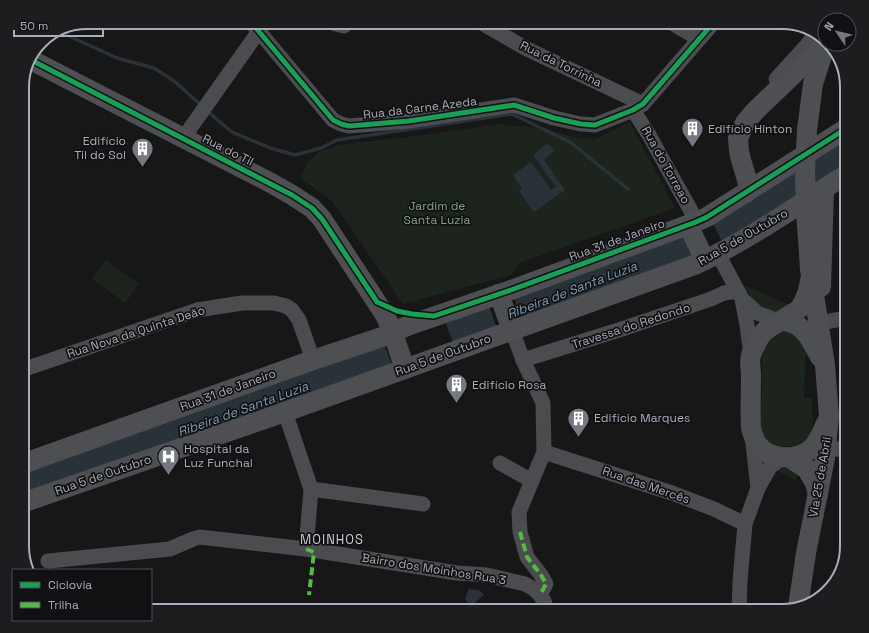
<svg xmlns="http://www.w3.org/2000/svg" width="869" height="633" font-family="'Space Grotesk',sans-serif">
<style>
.green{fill:#1d241e}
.water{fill:#2a3239}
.pier{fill:#171717}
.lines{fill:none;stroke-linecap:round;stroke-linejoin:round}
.stream{stroke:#2a3239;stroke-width:3.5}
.minor{stroke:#4b4c50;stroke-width:15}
.major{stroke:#4d4f52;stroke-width:20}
.major-bridge{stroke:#4d4f52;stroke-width:20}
.quiet{stroke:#58b947;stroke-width:4;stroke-dasharray:8 4;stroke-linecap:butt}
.cycleway-casing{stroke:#111113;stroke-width:8}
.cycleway{stroke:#1a9f57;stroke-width:5}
.labels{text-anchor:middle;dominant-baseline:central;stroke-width:3.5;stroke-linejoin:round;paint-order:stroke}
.street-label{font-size:12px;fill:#a8adb8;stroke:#111113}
.poi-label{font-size:12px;fill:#a8adb8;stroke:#111113;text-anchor:start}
.park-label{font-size:12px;fill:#7fa381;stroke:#111113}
.water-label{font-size:13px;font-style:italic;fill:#7f9bb3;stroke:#111113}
.neighbourhood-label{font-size:13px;letter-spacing:1px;fill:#c9ccd4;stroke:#111113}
.rim{fill:none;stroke:#a8adb8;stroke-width:2}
</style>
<rect width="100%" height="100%" fill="#171717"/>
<g class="green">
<path d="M630 122 675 208 519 263 511 275 403 304 332 201 300 178 307 163 319 152 339 145 440 133 499 124 545 129 573 137 594 140Z"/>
<path d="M106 260 139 284 125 303 92 279Z"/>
<path d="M744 285 792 306C788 308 784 310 780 311 763 315 750 298 744 285Z"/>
<path d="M786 330 799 336 806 351 804 398H812C812 407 813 417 812 426 811 443 791 449 776 446 771 445 766 441 762 438L757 399 762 398V348L769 336Z"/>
<path d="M783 468H789L801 472 795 481 777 470Z"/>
</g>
<g class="water">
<path d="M847 139V164L742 229 696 255 22 496V473L594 269Z"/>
<path d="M547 144 555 150 544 160 565 190 534 212 519 191 522 188 513 175 531 162 551 190 556 187 533 155Z"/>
<path d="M469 589 479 590 484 595 471 606 465 599Z"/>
</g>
<g class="pier">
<path d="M711 220 722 241 696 255 685 235Z"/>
<path d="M514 297 522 320 497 329 489 306Z"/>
<path d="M445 321 454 345 393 367 383 342Z"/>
</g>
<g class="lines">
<g class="stream">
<path d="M60 32 117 58 154 68 174 81 201 105"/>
<path d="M207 111 232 132 270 148 295 155 321 148 337 140 512 114 570 142 628 189"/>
</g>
<g class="minor">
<path d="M251 22 333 120 341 124 349 126 409 121 514 105 554 118 581 124 595 125 633 110 643 104 714 22"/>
<path d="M333 22 335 24 344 26 349 22"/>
<path d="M480 22 527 49 643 104"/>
<path d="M670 22 699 39"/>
<path d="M776 79 807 45 816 33"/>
<path d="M633 110 649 135 671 175 690 209 696 222"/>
<path d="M184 139 191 127 259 31"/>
<path d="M718 254 742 299 752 308 757 313 773 319 783 320"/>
<path d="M742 299 747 325 751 355"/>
<path d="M819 323 847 318"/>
<path d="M512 330 523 360 543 403 544 452 519 512 520 532 527 557 541 575 546 584 540 595"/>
<path d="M523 360 622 329 711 299 724 293 738 291"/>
<path d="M22 370 197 310 242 303H274L286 306 292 310 299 320 313 360"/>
<path d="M285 412 311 489 306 549"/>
<path d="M752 435 758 488"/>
<path d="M826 448 847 450"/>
<path d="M544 452 672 493 714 509 745 524"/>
<path d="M500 463 532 481"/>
<path d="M311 489 423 504"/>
<path d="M48 561 170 549 193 539 199 537 306 549 457 573 487 575 525 584 534 589 540 595 544 601 547 611"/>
<path d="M739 611 740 581 745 524 758 488 770 467 784 457"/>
</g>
<g class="major">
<path d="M33 61 271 183 292 195 312 208 322 219 385 315 393 333 405 369"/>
<path d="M807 130 813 84 825 46"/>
<path d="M746 193 748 187V183L741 160 739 151 738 138 745 123 755 111 825 44"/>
<path d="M688 225 705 260"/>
<path d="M810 280C809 289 805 300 800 308 797 311 793 313 790 315 774 326 763 327 755 346 753 349 752 352 751 355 749 361 751 369 751 376 751 393 750 411 751 428 752 432 754 438 756 442 768 461 797 462 813 447 819 440 822 432 826 423"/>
<path d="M821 287 824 189"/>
<path d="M499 294 512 330"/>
<path d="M783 320C787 322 792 323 795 324 808 331 813 345 820 357"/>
<path d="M790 458 807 469 815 483 818 495"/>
<path d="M22 464 313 360 382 337 407 326 511 290 696 222 707 217 847 128"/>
<path d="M22 503 285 412 697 264C750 239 798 205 847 174"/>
<path d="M798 607 806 553 825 458 829 416 825 365 810 269"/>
</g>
<path class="major-bridge" d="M807 130 805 170 806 210 810 269"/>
<g class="quiet">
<path d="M520 532 527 557 541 575 546 584 540 595"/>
<path d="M306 549 314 552 309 595"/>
</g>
<defs>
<g id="cycleway">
<path d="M251 22 333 120 341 124 349 126 409 121 514 105 554 118 581 124 595 125 633 110 643 104 714 22"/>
<path d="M33 61 292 195 312 208 322 219 377 302 397 311 412 314 434 316 511 290 696 222 707 217 847 128"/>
</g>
</defs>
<use href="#cycleway" class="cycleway-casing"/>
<use href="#cycleway" class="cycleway"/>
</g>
<defs>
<symbol id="building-pin" viewBox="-11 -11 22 30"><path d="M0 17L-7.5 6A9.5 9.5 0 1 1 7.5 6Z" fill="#757880" stroke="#111113"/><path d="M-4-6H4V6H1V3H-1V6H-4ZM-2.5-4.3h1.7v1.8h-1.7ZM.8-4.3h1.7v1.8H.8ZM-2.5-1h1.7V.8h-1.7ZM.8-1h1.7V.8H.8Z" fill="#fff"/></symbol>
<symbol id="hospital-pin" viewBox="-11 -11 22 30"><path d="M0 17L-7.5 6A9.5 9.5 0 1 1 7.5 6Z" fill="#757880" stroke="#111113"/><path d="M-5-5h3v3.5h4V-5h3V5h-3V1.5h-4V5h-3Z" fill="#fff"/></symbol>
</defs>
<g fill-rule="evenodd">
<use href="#building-pin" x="680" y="116" width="25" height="34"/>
<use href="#building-pin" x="130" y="136" width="25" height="34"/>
<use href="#building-pin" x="444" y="372" width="25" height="34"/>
<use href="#building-pin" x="566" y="406" width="25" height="34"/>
<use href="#hospital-pin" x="156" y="444" width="25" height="34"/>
</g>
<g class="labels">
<g class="street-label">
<text transform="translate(561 64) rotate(26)">Rua da Torrinha</text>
<text transform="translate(420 108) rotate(-7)">Rua da Carne Azeda</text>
<text transform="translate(228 150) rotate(27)">Rua do Til</text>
<text transform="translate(666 165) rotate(61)">Rua do Torreao</text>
<text transform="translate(743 237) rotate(-30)">Rua 5 de Outubro</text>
<text transform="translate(617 240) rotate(-20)">Rua 31 de Janeiro</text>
<text transform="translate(631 326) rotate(-18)">Travessa do Redondo</text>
<text transform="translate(136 332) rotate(-18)">Rua Nova da Quinta Deão</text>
<text transform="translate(443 355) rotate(-20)">Rua 5 de Outubro</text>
<text transform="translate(228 390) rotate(-20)">Rua 31 de Janeiro</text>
<text transform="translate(103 475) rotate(-19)">Rua 5 de Outubro</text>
<text transform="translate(820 477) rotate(-80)">Via 25 de Abril</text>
<text transform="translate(646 485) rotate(19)">Rua das Mercês</text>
<text transform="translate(434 569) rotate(9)">Bairro dos Moinhos Rua 3</text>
</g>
<g class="poi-label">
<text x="708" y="129">Edifício Hinton</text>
<text x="126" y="141" text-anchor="end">Edifício<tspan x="126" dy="14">Til do Sol</tspan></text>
<text x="472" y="385">Edifício Rosa</text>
<text x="594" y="418">Edifício Marques</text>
<text x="184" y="449">Hospital da<tspan x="184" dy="14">Luz Funchal</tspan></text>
</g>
<g class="park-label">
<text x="437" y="206">Jardim de<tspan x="437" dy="14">Santa Luzia</tspan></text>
</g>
<g class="water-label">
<text transform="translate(572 290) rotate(-21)">Ribeira de Santa Luzia</text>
<text transform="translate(243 409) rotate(-20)">Ribeira de Santa Luzia</text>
</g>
<g class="neighbourhood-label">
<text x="332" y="539">MOINHOS</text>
</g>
</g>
<path d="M0 0H869V633H0ZM87 29H782A58 58 0 0 1 840 87V546A58 58 0 0 1 782 604H87A58 58 0 0 1 29 546V87A58 58 0 0 1 87 29Z" fill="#1d1d20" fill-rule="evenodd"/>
<path class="rim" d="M87 29H782A58 58 0 0 1 840 87V546A58 58 0 0 1 782 604H87A58 58 0 0 1 29 546V87A58 58 0 0 1 87 29Z"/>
<rect x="12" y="569" width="140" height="52" fill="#111113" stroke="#4d4f55"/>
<rect x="20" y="582" width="20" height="6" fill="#1a9f57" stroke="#4d4f55"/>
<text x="48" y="589" font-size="12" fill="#a8adb8">Ciclovia</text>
<rect x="20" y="602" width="20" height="6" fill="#58b947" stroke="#4d4f55"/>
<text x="48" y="609" font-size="12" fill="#a8adb8">Trilha</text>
<g transform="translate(837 32) rotate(305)"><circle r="19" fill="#111113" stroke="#4d4f55"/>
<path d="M0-3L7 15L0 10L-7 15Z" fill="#757880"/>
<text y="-6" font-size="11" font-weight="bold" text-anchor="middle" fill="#a8adb8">N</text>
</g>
<path d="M14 30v6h89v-6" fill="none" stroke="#a8adb8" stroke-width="2"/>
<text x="20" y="30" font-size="12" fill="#a8adb8" stroke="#111113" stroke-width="3" paint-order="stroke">50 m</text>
</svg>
